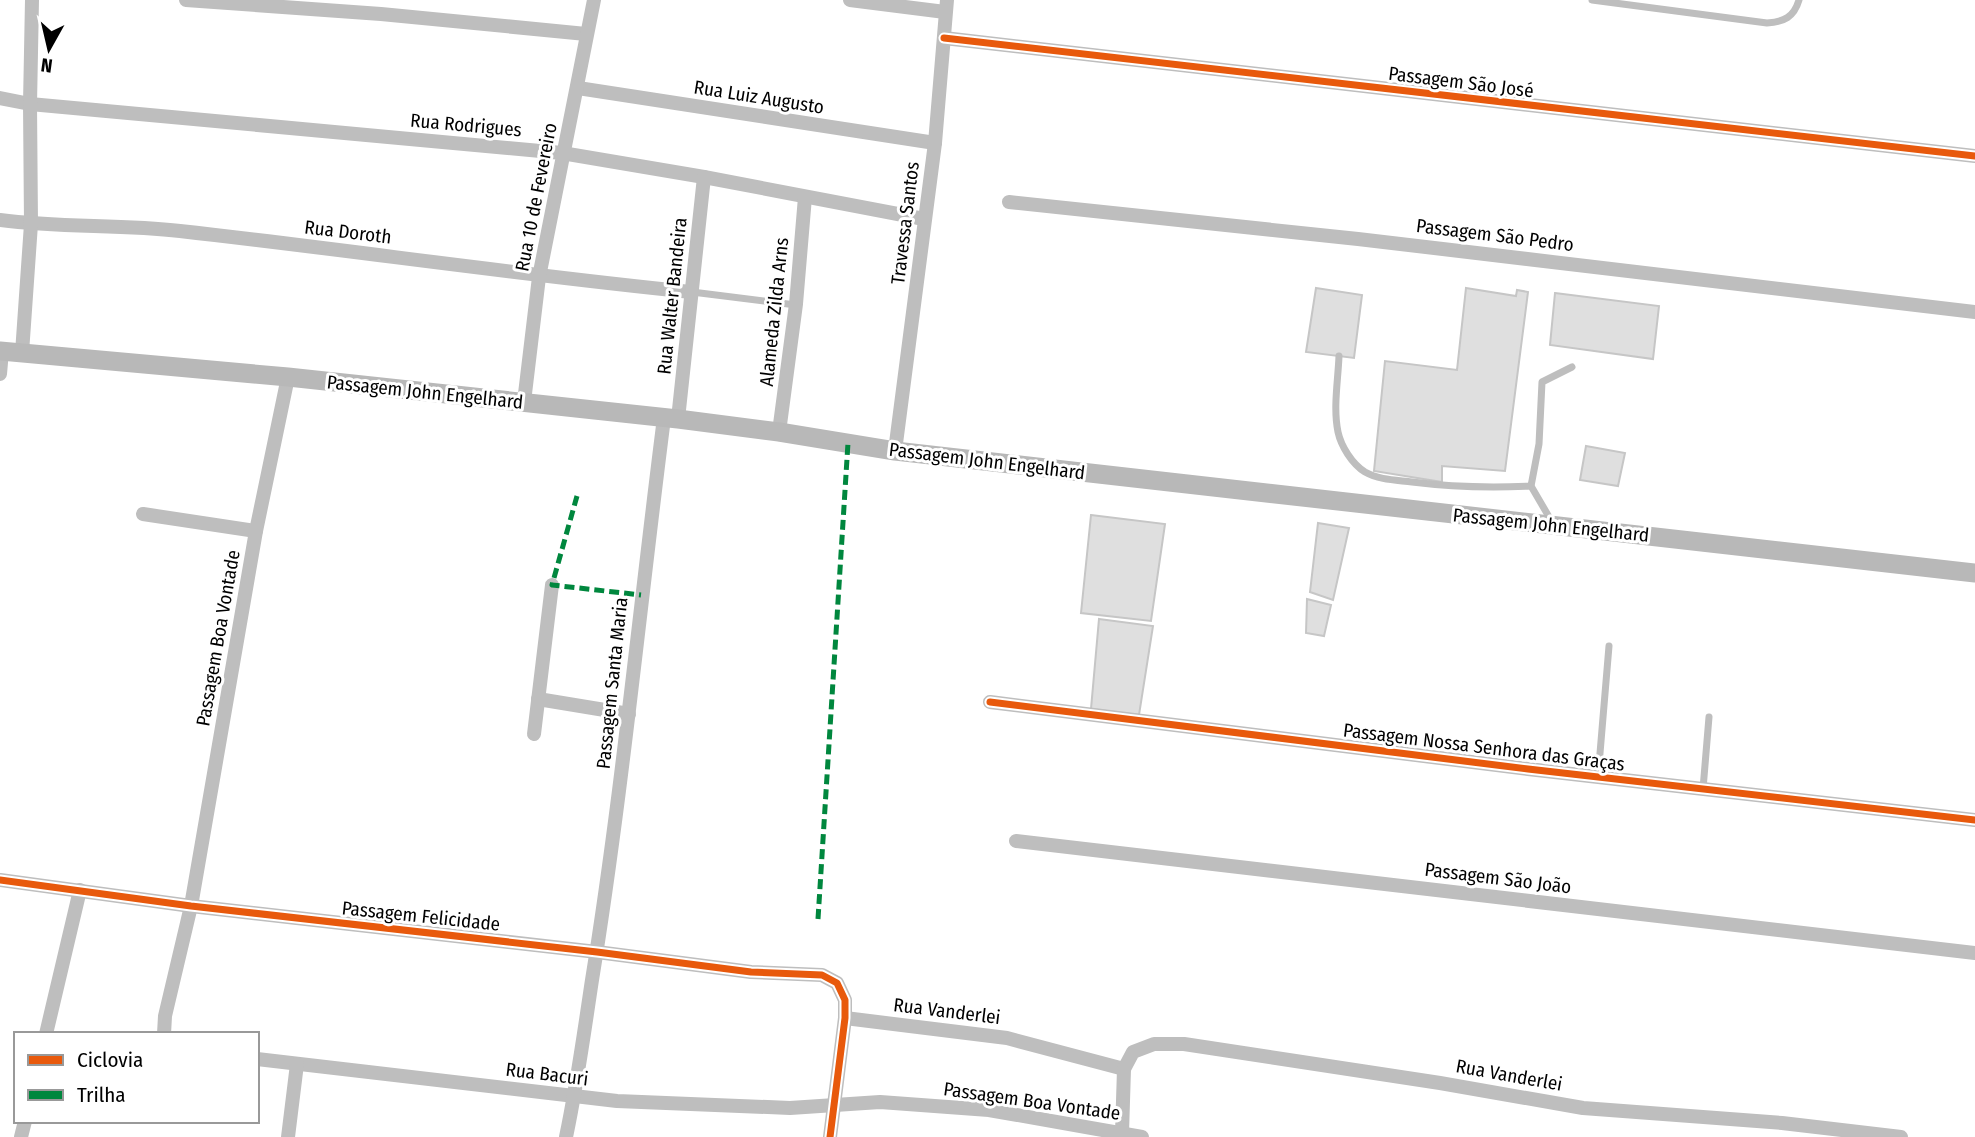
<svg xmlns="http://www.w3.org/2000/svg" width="1975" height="1137" font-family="'Fira Sans Condensed',sans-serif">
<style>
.building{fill:#dfdfdf;stroke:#c6c6c6;stroke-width:2}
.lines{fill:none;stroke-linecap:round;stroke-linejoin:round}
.lane{stroke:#bebebe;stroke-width:7}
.street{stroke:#bebebe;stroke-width:14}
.secondary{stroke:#b8b8b8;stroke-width:19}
.quiet{stroke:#00873e;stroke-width:5;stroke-dasharray:10 5;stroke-linecap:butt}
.cycleway-casing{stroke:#fff;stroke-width:11}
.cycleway{stroke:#e8590c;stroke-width:7}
.labels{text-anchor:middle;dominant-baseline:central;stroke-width:6;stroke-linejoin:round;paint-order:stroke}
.street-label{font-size:19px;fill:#000;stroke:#fff}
</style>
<rect width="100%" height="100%" fill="#fff"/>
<g class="building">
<path d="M1316 288 1362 295 1354 358 1306 352Z"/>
<path d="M1466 288 1516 296 1517 290 1528 292 1505 471 1442 466V482L1374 471 1385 361 1457 370Z"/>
<path d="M1555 293 1659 306 1653 359 1550 345Z"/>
<path d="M1586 446 1625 453 1618 486 1580 480Z"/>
<path d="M1091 515 1165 524 1151 621 1081 613Z"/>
<path d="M1318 523 1349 528 1333 600 1310 592Z"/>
<path d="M1307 599 1331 605 1324 636 1306 633Z"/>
<path d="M1099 619 1153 626 1139 715 1091 709Z"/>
</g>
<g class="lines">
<g class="lane">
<path d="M1592 0 1767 23C1784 22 1794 17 1799 0"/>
<path d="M692 292 796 305"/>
<path d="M1339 356C1338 381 1333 408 1338 432 1341 446 1352 464 1365 472 1379 480 1396 480 1412 482 1452 487 1490 488 1531 486"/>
<path d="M1552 522 1531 486 1539 444 1542 382 1572 367"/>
<path d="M1598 777 1609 646"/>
<path d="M1703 789 1709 717"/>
</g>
<g class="street">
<path d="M186 0 381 14 586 34"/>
<path d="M850 0 945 12"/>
<path d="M944 38 1975 156"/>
<path d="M578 88 935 143"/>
<path d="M0 98 30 104 562 153 704 177 924 219"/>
<path d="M1009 202 1358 239 1975 312"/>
<path d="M0 220C60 228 120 224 180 231 350 250 520 275 691 292"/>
<path d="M22 353 31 224 30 104 32 0"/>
<path d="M0 374 2 351"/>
<path d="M524 402 539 277 594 0"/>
<path d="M678 419 704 177"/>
<path d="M779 432 796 304 805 197"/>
<path d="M895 451 935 143 947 0"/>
<path d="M143 514 256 531"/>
<path d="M538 699 629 714"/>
<path d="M990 702 1528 769 1975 820"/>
<path d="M534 734 552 585"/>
<path d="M1016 841 1975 953"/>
<path d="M0 880 191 906 597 952 751 972 822 975 837 983 845 1000V1018L830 1137"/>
<path d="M845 1018 1007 1038 1124 1069"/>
<path d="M46 1034 80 890"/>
<path d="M164 1034 165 1016 191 906 256 531 288 377"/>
<path d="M257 1059 617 1101 790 1108 880 1102 989 1110 1142 1137"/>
<path d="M1122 1133 1124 1069 1133 1052 1154 1044H1184L1440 1083 1583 1108 1782 1123 1901 1137"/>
<path d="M21 1137 25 1121"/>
<path d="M288 1137 297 1064"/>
<path d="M566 1137C577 1085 584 1033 592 980 622 794 640 605 664 418"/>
</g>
<path class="secondary" d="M0 351 288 377 678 419 779 432 895 451 1975 573"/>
<g class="quiet">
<path d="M577 496 552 585 641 595"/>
<path d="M818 919 848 443"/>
</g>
<defs>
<g id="cycleway">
<path d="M944 38 1975 156"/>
<path d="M990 702 1528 769 1975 820"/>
<path d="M0 880 191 906 597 952 751 972 822 975 837 983 845 1000V1018L830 1137"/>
</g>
</defs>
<use href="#cycleway" class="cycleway-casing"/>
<use href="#cycleway" class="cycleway"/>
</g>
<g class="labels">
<g class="street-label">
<text transform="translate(1461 82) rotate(7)">Passagem São José</text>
<text transform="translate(759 97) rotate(9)">Rua Luiz Augusto</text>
<text transform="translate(466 125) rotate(5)">Rua Rodrigues</text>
<text transform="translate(536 197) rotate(-79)">Rua 10 de Fevereiro</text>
<text transform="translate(905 223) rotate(-83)">Travessa Santos</text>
<text transform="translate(348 232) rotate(7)">Rua Doroth</text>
<text transform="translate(1495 235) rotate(7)">Passagem São Pedro</text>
<text transform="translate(672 296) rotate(-84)">Rua Walter Bandeira</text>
<text transform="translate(774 312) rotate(-84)">Alameda Zilda Arns</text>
<text transform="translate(425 392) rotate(6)">Passagem John Engelhard</text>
<text transform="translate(987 461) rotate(7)">Passagem John Engelhard</text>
<text transform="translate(1551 525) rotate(6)">Passagem John Engelhard</text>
<text transform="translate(218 638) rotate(-80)">Passagem Boa Vontade</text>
<text transform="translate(612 683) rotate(-84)">Passagem Santa Maria</text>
<text transform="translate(1484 747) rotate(7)">Passagem Nossa Senhora das Graças</text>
<text transform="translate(1498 878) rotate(7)">Passagem São João</text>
<text transform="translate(421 916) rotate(6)">Passagem Felicidade</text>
<text transform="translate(947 1011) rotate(7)">Rua Vanderlei</text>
<text transform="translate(547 1074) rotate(7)">Rua Bacuri</text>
<text transform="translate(1509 1075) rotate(10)">Rua Vanderlei</text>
<text transform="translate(1032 1101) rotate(8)">Passagem Boa Vontade</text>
</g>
</g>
<rect x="14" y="1032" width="245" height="91" fill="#ffffff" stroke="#999999" stroke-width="2"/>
<rect x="28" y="1055" width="35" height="10" fill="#e8590c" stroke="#999999" stroke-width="2"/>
<text x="77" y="1067" font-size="21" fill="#000000">Ciclovia</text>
<rect x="28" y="1090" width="35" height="10" fill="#00873e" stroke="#999999" stroke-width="2"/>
<text x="77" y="1102" font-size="21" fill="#000000">Trilha</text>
<g transform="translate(49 49) rotate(188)" stroke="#ffffff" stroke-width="5" paint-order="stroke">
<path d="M0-5L12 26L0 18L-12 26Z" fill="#000000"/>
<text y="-10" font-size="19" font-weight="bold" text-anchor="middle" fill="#000000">N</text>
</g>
</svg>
